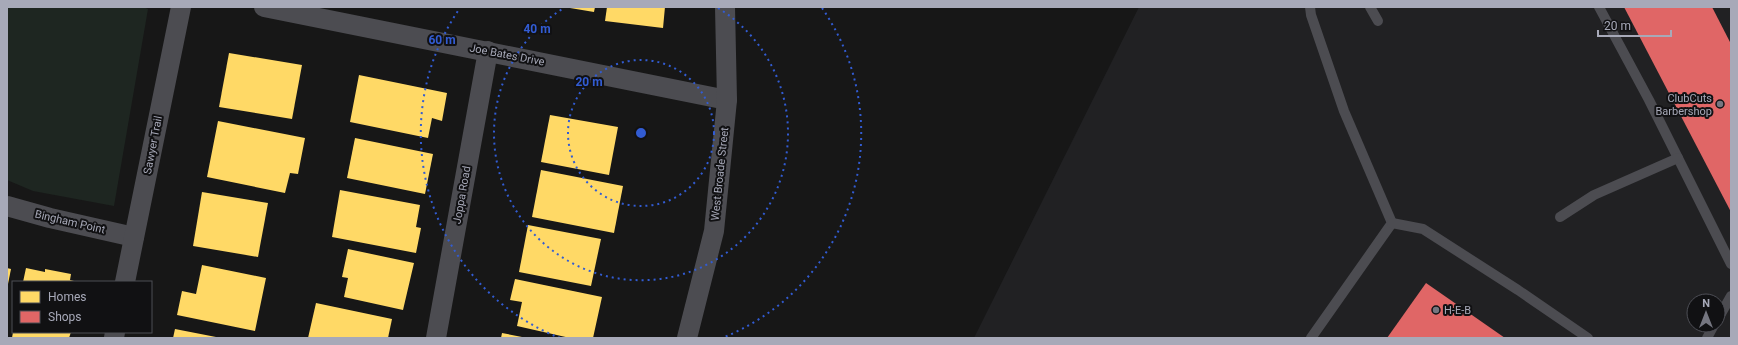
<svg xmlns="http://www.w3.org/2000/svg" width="1738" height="345" font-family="Roboto,sans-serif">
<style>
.built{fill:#212123;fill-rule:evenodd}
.green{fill:#1e2621}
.homes{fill:#ffd966}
.shops{fill:#e06666}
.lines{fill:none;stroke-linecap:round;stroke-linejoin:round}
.service{stroke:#4c4c51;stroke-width:10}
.minor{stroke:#4c4c51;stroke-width:20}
.ring{fill:none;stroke:#325cd3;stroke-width:2;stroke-dasharray:2 4}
.poi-dot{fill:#757680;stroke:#111113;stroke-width:1.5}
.labels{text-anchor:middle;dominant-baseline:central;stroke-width:4;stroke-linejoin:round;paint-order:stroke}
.street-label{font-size:11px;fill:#a7a9b8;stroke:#111113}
.poi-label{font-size:11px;fill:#a7a9b8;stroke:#111113;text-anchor:end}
.centre{fill:#325cd3;stroke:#111113;stroke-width:2}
.ring-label{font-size:12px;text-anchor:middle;font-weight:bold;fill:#325cd3;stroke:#111113;stroke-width:4;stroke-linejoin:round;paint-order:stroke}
</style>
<rect width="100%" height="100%" fill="#171717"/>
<path class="built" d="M1139 7H1731V338H974ZM1694 301H1718V325H1694Z"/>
<path class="green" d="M7 7H143L148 9 114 206 33 191 7 180Z"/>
<g class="homes">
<path d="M564 7H595L594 12Z"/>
<path d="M607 7H665L663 28 605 21Z"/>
<path d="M229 53 302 65 292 119 219 107Z"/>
<path d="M359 75 447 93 442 121 432 118 428 138 350 122Z"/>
<path d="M550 115 618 127 609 175 541 162Z"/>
<path d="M218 121 305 138 298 174 290 173 285 193 207 177Z"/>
<path d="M355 138 433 154 425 194 347 178Z"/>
<path d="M541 170 623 186 614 233 532 217Z"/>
<path d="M340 190 420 205 416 227 421 228 416 253 332 237Z"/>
<path d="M202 192 268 203 258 257 193 246Z"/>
<path d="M528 225 601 239 591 286 519 272Z"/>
<path d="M348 249 414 263 403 310 344 297 348 278 342 277Z"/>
<path d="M202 265 266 278 255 331 177 315 182 291 196 294Z"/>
<path d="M7 268 11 269 8 284H7Z"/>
<path d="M26 268 45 272V269L71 274 70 280 78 282H23Z"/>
<path d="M515 279 602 297 593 338H570L517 326 522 302 510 300Z"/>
<path d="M316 303 392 319 388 338H308Z"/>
<path d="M175 329 216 337V338H173Z"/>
<path d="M13 332H71L69 338H12Z"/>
<path d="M502 333 522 337V338H501Z"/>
</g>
<g class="shops">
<path d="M1624 7H1712L1731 44V212Z"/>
<path d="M1426 283 1505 338H1387Z"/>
</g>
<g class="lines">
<g class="service">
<path d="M1310 7 1311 15 1344 111 1392 223 1311 338"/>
<path d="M1370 7 1378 21"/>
<path d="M1599 7 1649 100 1731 264"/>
<path d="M1560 217 1594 195 1678 158"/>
<path d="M1392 223 1423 229 1518 290 1588 338"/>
<path d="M1718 319 1731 296"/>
<path d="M1707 338 1714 325"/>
</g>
<g class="minor">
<path d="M264 7 727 100"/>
<path d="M7 206 50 218 134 237"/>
<path d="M125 282 181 7"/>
<path d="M114 338 115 332"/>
<path d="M436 338 488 51"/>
<path d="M687 338 714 231 727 100 725 7"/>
</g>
</g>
<g class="ring">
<circle cx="641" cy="133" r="73"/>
<path d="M718 8A147 147 0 1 1 564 8"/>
<path d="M560 338A220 220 0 0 1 460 8M822 8A220 220 0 0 1 722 338"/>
</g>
<g class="poi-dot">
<circle cx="1720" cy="104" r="4"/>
<circle cx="1436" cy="310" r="4"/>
</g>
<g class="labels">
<g class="street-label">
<text transform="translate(507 55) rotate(11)">Joe Bates Drive</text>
<text transform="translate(153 145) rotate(-79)">Sawyer Trail</text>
<text transform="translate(720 174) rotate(-84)">West Broade Street</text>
<text transform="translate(462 195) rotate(-80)">Joppa Road</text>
<text transform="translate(70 222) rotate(13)">Bingham Point</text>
</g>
<g class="poi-label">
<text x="1712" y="98">ClubCuts<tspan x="1712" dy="13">Barbershop</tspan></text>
<text x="1444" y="310" text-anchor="start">H-E-B</text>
</g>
</g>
<circle cx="641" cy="133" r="6" class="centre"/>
<g class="ring-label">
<text x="537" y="33">40 m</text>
<text x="442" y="44">60 m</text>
<text x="589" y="86">20 m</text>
</g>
<rect width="1738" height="345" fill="none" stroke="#a7a9b8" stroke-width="16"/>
<rect x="12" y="281" width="140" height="52" fill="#111113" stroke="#4d4e55"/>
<rect x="20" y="291" width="20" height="12" fill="#ffd966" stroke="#4d4e55"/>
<text x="48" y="301" font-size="12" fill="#a7a9b8">Homes</text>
<rect x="20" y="311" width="20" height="12" fill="#e06666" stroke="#4d4e55"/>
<text x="48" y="321" font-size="12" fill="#a7a9b8">Shops</text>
<g transform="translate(1706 313)"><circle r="19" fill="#111113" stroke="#4d4e55"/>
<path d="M0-3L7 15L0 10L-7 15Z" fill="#757680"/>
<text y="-6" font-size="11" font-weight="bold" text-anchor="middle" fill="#a7a9b8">N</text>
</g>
<path d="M1598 30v6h73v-6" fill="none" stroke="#a7a9b8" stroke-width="2"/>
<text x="1604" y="30" font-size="12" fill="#a7a9b8" stroke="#111113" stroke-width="3" paint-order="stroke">20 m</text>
</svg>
